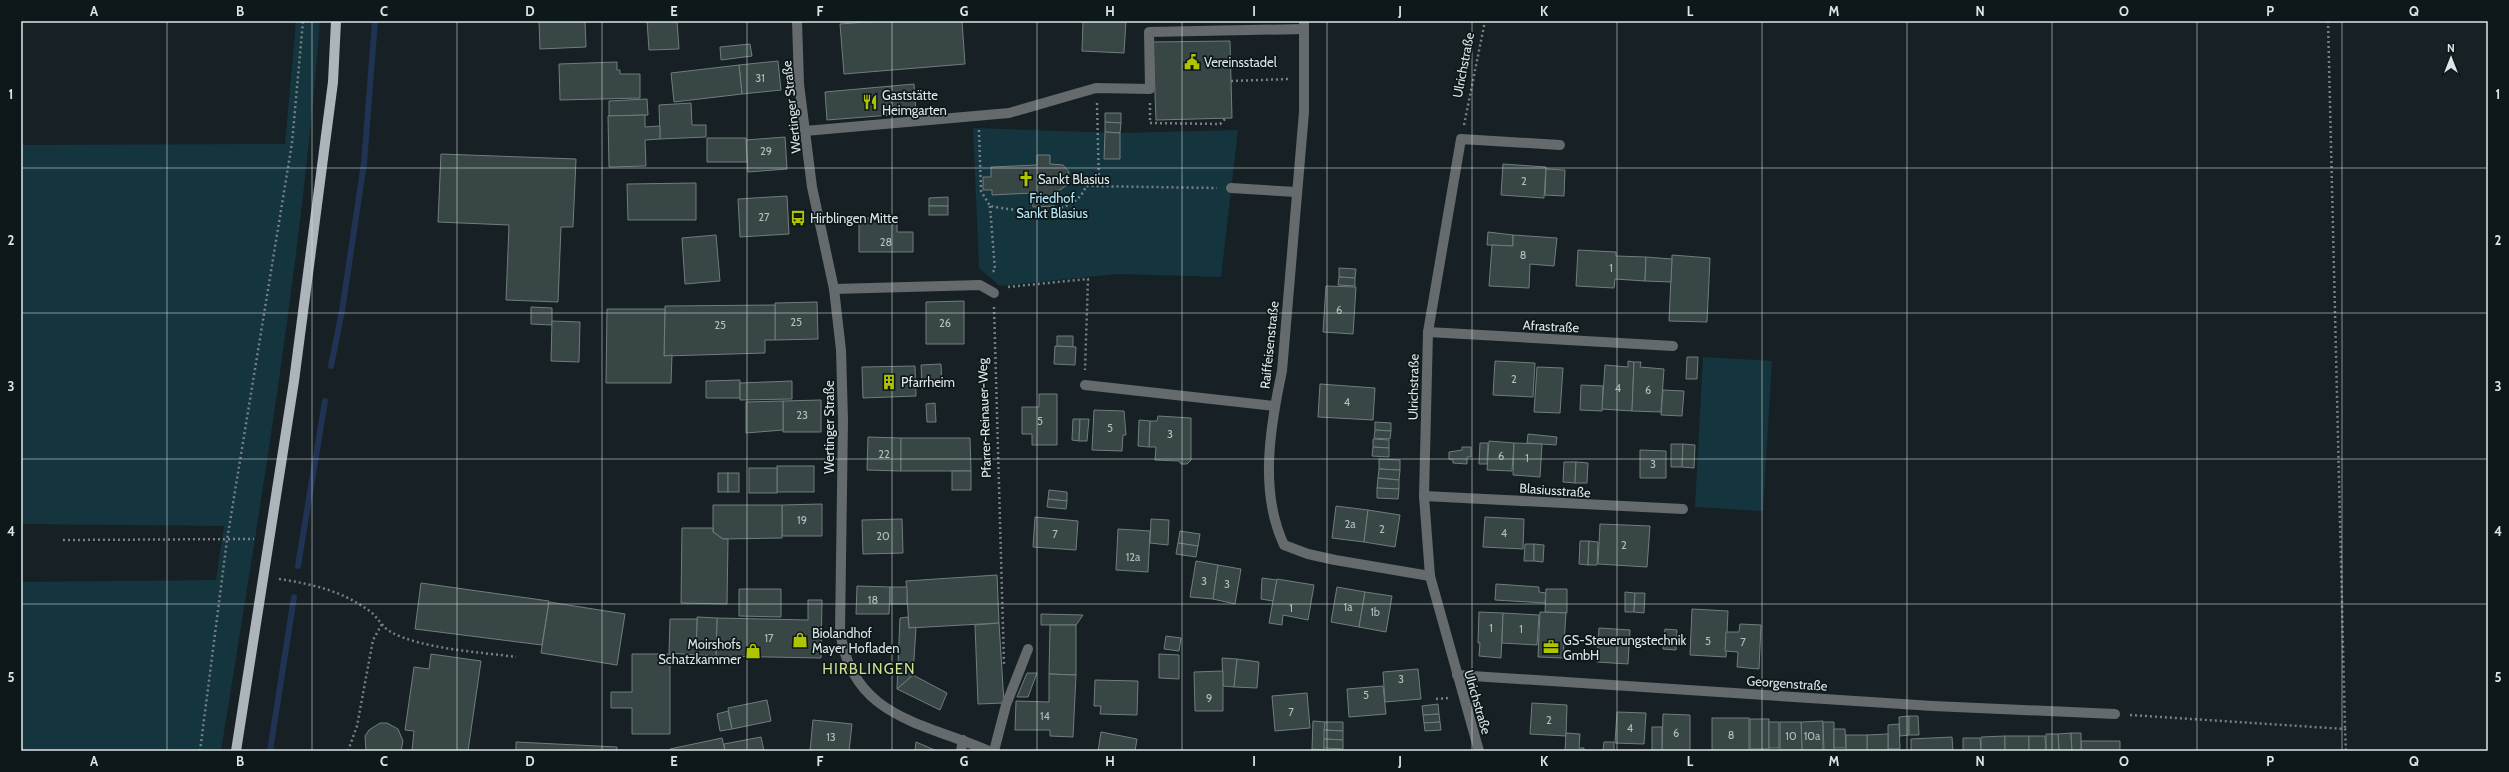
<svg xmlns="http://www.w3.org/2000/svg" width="2509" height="772" font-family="Cabin,sans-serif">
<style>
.green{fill:#14343e}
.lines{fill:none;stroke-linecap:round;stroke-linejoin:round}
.stream{stroke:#203353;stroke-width:6}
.building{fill:#394646;stroke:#6f7d7d}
.path{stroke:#778083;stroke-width:2.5;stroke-dasharray:2 3;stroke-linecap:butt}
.minor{stroke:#656a6d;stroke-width:10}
.major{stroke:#acb5bc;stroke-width:10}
.grid{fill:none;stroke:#dee5e7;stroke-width:1;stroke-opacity:0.55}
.labels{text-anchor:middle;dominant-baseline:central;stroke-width:3.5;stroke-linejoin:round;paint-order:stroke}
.number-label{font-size:11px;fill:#b5bdbf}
.poi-label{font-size:13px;fill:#dee5e7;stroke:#0d181b;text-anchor:start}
.street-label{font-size:13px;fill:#dee5e7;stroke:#0d181b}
.park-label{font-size:13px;fill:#b6e8f8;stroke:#0d181b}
.quarter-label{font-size:15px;letter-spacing:1px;fill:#d1df93;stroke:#0d181b}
.neatline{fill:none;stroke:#dee5e7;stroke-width:1.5}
.grid-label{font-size:13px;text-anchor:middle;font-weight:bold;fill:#dee5e7}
</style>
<rect width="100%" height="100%" fill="#172125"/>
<g class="green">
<path d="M296 21H320C301 266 260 508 221 751H21V582L216 580 224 526 21 524V145L285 144Z"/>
<path d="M973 128 1120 133 1238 130 1221 277 1117 274 1000 286 979 268Z"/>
<path d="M1703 357 1772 361 1763 511 1695 507Z"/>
</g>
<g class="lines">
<g class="stream">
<path d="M331 366 342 311 364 163 375 21"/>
<path d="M298 566 325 401"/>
<path d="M270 751 294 597"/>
</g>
</g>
<g class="building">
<path d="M539 21H585L586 47 540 49Z"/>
<path d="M647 21H677L679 49 649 50Z"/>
<path d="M880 21H962L965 64 844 74 840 24Z"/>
<path d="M1083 21H1126L1124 53 1082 51Z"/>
<path d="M1230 41 1232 118 1156 120 1153 42Z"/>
<path d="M750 44 752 56 721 60 720 47Z"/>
<path d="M778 61 781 90 742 94 739 65Z"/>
<path d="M617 62V70H620V74H640V98L560 100 559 64Z"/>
<path d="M739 65 742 94 674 102 671 73Z"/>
<path d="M914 84 916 113 827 120 825 92Z"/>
<path d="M647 99 648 115 609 116V101Z"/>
<path d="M691 103 692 125H706V137L660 139 659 105Z"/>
<path d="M1105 113H1121V123L1105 122Z"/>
<path d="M645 115V127L660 126V139L645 140 646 166 609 167 608 116Z"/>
<path d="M1105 122 1121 123 1120 133 1105 132Z"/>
<path d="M1105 132 1120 133V159H1104Z"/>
<path d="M785 137 787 169 748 172 746 140Z"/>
<path d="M707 138H746L747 162H707Z"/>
<path d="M441 154 576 159 573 227H561L558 302 506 300 509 225 438 222Z"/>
<path d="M1037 155H1050V164L1063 165 1069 172 1067 185 1060 190 1053 191 1054 206 1033 207 1032 193 992 195V190H983V177H991V167L1037 165Z"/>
<path d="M1503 164 1546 167 1544 198 1501 195Z"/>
<path d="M1546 169 1565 170 1564 196 1545 195Z"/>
<path d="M696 183V220H628L627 184Z"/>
<path d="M787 196 789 234 740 237 738 199Z"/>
<path d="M948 197V206H929V198Z"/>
<rect x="929" y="206" width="19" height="9"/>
<path d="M859 218H897V232H913V252H859Z"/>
<path d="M1488 232 1513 235V246L1487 245Z"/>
<path d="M716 235 720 281 685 284 682 238Z"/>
<path d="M1513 235 1557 238 1554 266 1530 264 1529 288 1489 286 1492 245 1513 246Z"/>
<path d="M1578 250 1616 252V256L1646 257 1645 281 1615 279 1614 288 1576 286Z"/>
<path d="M1672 255 1710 258 1707 322 1669 321Z"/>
<path d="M1646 257 1672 259 1671 282 1645 281Z"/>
<path d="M1339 268 1356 269 1355 278 1339 277Z"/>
<path d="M1339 277 1355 278V286L1338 285Z"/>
<path d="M1326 286 1356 287 1353 334 1323 332Z"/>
<path d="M964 301V344H926V302Z"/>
<path d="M817 302 818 339 775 340V303Z"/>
<path d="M775 305V340H765V353L664 356 665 306Z"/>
<path d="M531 307 552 308V325L531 324Z"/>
<path d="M607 309H665L664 356 672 355 671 383H606Z"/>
<path d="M552 321 580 322 579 362 551 361Z"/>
<path d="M1057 336H1073V347L1057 346Z"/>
<path d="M1055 346 1076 347 1075 365 1054 364Z"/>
<path d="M1687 357H1698L1697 379H1686Z"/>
<path d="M1495 361 1535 363 1533 397 1493 395Z"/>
<path d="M1628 361 1634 362 1632 411 1602 409 1605 365 1628 367Z"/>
<path d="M1634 362H1641L1640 367 1664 369 1661 412 1632 411Z"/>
<path d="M941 364 942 386 922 387 921 365Z"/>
<path d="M915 366 916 396 863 398 862 367Z"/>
<path d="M1537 367 1563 368 1560 413 1534 412Z"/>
<path d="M740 380V398H706V381Z"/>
<path d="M792 381V399L740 400V383Z"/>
<path d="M1320 384 1375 388 1373 420 1318 417Z"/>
<path d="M1581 385 1603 386 1602 411 1580 410Z"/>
<path d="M1663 390 1684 391 1682 416 1661 415Z"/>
<path d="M1039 394H1057V445H1032V434H1022V407H1039Z"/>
<path d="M821 400V432H783V401Z"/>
<path d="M783 401V430L746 433V402Z"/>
<path d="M935 403 936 422H927L926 404Z"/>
<path d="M1094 410 1124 411 1126 435H1123L1122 451 1092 450Z"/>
<path d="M1158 416 1191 418V460L1187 464H1181L1179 461 1155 460 1156 447H1149L1150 421H1157Z"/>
<path d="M1073 419H1080L1079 441 1072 440Z"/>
<path d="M1080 419H1089L1087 441H1079Z"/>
<path d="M1139 420 1150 421 1149 447 1138 446Z"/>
<path d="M1375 422 1391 423V431L1375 430Z"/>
<path d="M1375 430 1391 431 1390 439 1374 438Z"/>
<path d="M1528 434 1557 437 1556 445 1527 443Z"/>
<path d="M868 437 901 438V471L867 470Z"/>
<path d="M901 438H970L971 471H901Z"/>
<path d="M1373 439 1389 440V448L1373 447Z"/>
<path d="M1489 441 1514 443 1512 471 1487 470Z"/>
<path d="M1480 443H1488L1487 464H1479Z"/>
<path d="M1514 443 1542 444 1540 477 1513 475Z"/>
<path d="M1671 444H1683L1682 467H1671Z"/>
<path d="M1683 444 1695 445 1694 468 1682 467Z"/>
<path d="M1373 447 1389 448V457L1372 456Z"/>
<path d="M1462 447H1471V457H1467V464L1453 463V460L1449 459V452L1462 450Z"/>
<path d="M1640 450 1666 451V478H1640Z"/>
<path d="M1379 459 1400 460V470L1379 469Z"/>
<path d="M1564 462H1576L1575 483 1563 482Z"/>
<path d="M1576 462 1588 463 1587 483H1575Z"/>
<rect x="777" y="466" width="37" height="26"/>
<rect x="749" y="468" width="28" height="25"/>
<path d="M1379 469 1400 470 1399 480 1378 478Z"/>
<rect x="952" y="471" width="19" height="19"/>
<rect x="718" y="473" width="10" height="19"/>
<rect x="728" y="473" width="11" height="19"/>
<path d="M1378 478 1399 480V489L1377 488Z"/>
<path d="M1377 488 1399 489 1398 499 1377 498Z"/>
<path d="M1049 490 1067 492V501L1048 499Z"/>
<path d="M1048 499 1067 501 1066 509 1047 507Z"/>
<path d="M822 504V536H782V505Z"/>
<path d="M713 505H782V538L723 539 713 532Z"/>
<path d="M1336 506 1368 510 1364 542 1332 538Z"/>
<path d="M1368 510 1400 515 1395 547 1364 542Z"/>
<path d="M1035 517 1078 521 1076 550 1033 547Z"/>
<path d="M1485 517 1524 519 1523 549 1483 547Z"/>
<path d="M902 519 903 553 863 554 862 520Z"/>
<path d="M1151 519 1169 520 1168 545 1150 543Z"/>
<path d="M1600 524 1650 526 1647 567 1598 564Z"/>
<path d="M682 528H713V532L723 539H728L727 604 681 603Z"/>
<path d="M1118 529 1150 531 1148 572 1116 570Z"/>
<path d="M1180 531 1200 534 1198 546 1178 543Z"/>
<path d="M1580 541H1589L1588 565 1579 564Z"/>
<path d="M1589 541 1598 542 1597 565H1588Z"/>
<path d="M1178 543 1198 546 1196 557 1176 554Z"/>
<path d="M1525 544H1534V561H1524Z"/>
<path d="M1534 544 1544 545 1543 562 1534 561Z"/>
<path d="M1196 561 1218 565 1213 599 1190 597Z"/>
<path d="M1218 565 1241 569 1235 604 1213 599Z"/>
<path d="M997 575 999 623 909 628 906 581Z"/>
<path d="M1262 578 1277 580 1273 601 1261 599Z"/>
<path d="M1277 579 1314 585 1308 620 1283 615 1282 625 1269 623Z"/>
<path d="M421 583 549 601 542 645 415 629Z"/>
<path d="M1496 584 1539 587V592L1546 593 1545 603 1495 600Z"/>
<path d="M857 586 890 587 889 614H856Z"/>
<rect x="890" y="587" width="17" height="17"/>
<path d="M1337 587 1365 592 1359 627 1331 622Z"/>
<path d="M739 589H781V617L739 616Z"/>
<path d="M1546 589H1567V613L1545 612Z"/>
<path d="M1365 592 1392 596 1386 632 1359 627Z"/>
<path d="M1625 592 1635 593 1634 612H1625Z"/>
<path d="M1635 593H1645L1644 613 1634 612Z"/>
<path d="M808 600H822L821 658 716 656 717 618 808 620Z"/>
<path d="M549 602 625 614 617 665 541 653Z"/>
<path d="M1692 609 1728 611 1726 657 1690 655Z"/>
<path d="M1479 612 1503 613 1501 658 1479 656 1480 643H1478Z"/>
<path d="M1540 612 1566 613 1563 658 1538 657Z"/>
<path d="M1503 613 1539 615 1537 645 1502 643Z"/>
<path d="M1041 614 1083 615 1076 625H1041Z"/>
<path d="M697 617 717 618 716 656 696 655Z"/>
<path d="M908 617 909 628 916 627 913 675 897 689 900 618Z"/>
<path d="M670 619H697L696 655 669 653Z"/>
<path d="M999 623 1004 703 978 704 975 625Z"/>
<path d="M1740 624 1761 625 1759 669 1737 667 1738 652 1725 651 1726 632H1739Z"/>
<path d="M1050 625H1076V675L1049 674Z"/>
<path d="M1599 628 1630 630 1628 664 1597 662Z"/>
<path d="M1665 629 1677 630 1676 650 1663 649Z"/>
<path d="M1166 636 1181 638 1179 651 1164 649Z"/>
<path d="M431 654 481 661 468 751H412L414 731 405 730 414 667 429 669Z"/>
<path d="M632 654H670V734H632V708H611V692H632Z"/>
<path d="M1159 654 1179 655V679L1159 678Z"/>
<path d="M1222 658 1237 659 1234 687 1223 686Z"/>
<path d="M1237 659 1259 662 1257 688 1234 687Z"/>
<path d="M1418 669 1421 699 1385 702 1383 672Z"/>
<path d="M1223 671V711H1195L1194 672Z"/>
<path d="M1027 673H1037L1028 697H1017Z"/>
<path d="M1049 674 1076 675 1073 737 1050 736V730H1015L1016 701 1049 702Z"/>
<path d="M913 675 947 693 940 710 897 689Z"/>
<path d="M1095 680 1138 681 1137 715 1100 714 1101 706H1094Z"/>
<path d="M1383 686 1386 714 1349 717 1347 689Z"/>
<path d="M1307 693 1310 728 1275 731 1272 696Z"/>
<path d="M767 700 771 721 732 729 728 708Z"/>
<path d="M1532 703 1567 705 1566 736 1530 734Z"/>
<path d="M1438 704 1439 714 1423 715 1422 706Z"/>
<path d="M728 711 732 729 720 731 717 714Z"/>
<path d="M1617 712 1646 713 1644 744 1615 743Z"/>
<path d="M1439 714 1440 722 1424 723 1423 715Z"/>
<path d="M1663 714 1690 715V751H1662Z"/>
<path d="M1909 716V735L1900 736 1899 717Z"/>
<path d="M1909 716H1918L1919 735H1909Z"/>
<rect x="1712" y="718" width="37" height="33"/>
<rect x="1750" y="719" width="19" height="30"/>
<path d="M813 720 852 724 849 751H810Z"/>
<path d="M1313 721 1325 722 1324 750 1312 749Z"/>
<path d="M1823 721V751H1802L1801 722Z"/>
<path d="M1325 722H1343V731L1324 730Z"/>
<path d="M1440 722 1441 730 1425 731 1424 723Z"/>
<rect x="1769" y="722" width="10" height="26"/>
<path d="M1780 722H1801L1802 751H1780Z"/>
<path d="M1823 722H1834V751H1824Z"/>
<path d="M380 723H387L398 729 403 741 401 751H366L365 736 369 730Z"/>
<path d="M1899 724 1900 749H1888V725Z"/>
<rect x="1652" y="727" width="10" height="24"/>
<path d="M1834 729H1845L1846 748H1834Z"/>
<path d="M1324 730 1343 731V740L1324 739Z"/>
<path d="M1101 732 1137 739 1135 751H1098Z"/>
<path d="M1566 733 1580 734 1579 748H1584V751H1565Z"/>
<path d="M2071 733 2072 751H2059L2058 734Z"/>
<path d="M2071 733H2081V751H2072Z"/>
<path d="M1888 734V751H1867V735Z"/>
<path d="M2046 734H2058L2059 751H2046Z"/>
<rect x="1846" y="735" width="21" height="16"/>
<path d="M2005 736V751H1981V737Z"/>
<rect x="2005" y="736" width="24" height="15"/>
<path d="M2029 736H2045L2046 751H2029Z"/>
<path d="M761 737 764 751H725L724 744Z"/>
<path d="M1952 737 1953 751H1911V739Z"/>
<path d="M722 738 725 751H671L670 749Z"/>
<path d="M1963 738H1980L1981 751H1963Z"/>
<path d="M1324 739 1343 740V749L1324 748Z"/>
<path d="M2081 741H2120V751H2082Z"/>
<path d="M516 742 617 747V751H516Z"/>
<path d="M916 742 937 751H915Z"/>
<path d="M1604 742H1614V751H1603Z"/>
</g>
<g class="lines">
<g class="path">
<path d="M2328 21 2345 729"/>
<path d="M1231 81 1289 79"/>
<path d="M1097 103 1099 186"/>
<path d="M1150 103V123L1220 124 1226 118"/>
<path d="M1464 125 1485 21"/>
<path d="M979 130 981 191 990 206C1017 211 1074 220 1086 186L1217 188"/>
<path d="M990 206 995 270 991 273"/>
<path d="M1008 287 1088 279 1085 370"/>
<path d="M994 307 1004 664"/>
<path d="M63 540 254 539"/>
<path d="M279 579C312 584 344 591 372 613 378 618 383 628 391 632 422 649 480 652 516 657"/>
<path d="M1436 699 1449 698"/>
<path d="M2130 715 2345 729 2346 751"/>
<path d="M200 751 227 540 292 143 303 21"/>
<path d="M348 751 357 726 373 640 382 624"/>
</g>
<g class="minor">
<path d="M797 21 799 84 812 187 834 289 841 350 843 420 840 631C852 717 921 722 989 751"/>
<path d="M1304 21V112L1282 371C1270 427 1259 492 1284 545L1308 554 1335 560 1430 576"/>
<path d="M805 131 1009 113 1096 88 1150 89 1149 32 1304 29"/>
<path d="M1231 188 1296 192"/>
<path d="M834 289 980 285 994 293"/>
<path d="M1428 332 1673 346"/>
<path d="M1085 385 1275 406"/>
<path d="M1424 496 1683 509"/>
<path d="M1457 675 1933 706 2115 714"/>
<path d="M961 751 963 740"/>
<path d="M994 751 1006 705 1028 649"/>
<path d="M1479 751 1430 576 1424 496 1428 332 1461 139 1560 145"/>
</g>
<path class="major" d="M236 751 294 381 333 82 336 21"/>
</g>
<path class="grid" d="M167 21V751M312 21V751M457 21V751M602 21V751M747 21V751M892 21V751M1037 21V751M1182 21V751M1327 21V751M1472 21V751M1617 21V751M1762 21V751M1907 21V751M2052 21V751M2197 21V751M2342 21V751M21 168H2488M21 313H2488M21 459H2488M21 604H2488"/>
<defs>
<symbol id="civic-bare" viewBox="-9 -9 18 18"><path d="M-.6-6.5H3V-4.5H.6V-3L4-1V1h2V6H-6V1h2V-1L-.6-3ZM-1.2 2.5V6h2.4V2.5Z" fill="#b0c501" stroke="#0d181b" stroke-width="2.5" paint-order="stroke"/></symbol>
<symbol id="restaurant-bare" viewBox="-9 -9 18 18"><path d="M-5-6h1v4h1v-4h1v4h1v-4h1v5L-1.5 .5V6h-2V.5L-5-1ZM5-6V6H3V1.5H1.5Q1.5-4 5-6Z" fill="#b0c501" stroke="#0d181b" stroke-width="2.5" paint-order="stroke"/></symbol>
<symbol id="church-bare" viewBox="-9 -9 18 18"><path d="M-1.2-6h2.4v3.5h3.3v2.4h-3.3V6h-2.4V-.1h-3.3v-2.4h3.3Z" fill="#b0c501" stroke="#0d181b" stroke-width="2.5" paint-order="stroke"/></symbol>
<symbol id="bus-bare" viewBox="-9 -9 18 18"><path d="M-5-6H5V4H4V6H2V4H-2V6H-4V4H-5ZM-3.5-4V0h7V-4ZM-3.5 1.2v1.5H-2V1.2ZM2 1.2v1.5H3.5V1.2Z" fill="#b0c501" stroke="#0d181b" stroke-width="2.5" paint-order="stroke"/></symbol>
<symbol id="building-bare" viewBox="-9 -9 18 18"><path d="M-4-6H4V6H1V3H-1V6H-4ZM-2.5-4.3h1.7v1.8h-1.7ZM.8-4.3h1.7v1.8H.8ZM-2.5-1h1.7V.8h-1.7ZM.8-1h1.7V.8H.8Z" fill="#b0c501" stroke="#0d181b" stroke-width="2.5" paint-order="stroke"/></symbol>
<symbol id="shop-bare" viewBox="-9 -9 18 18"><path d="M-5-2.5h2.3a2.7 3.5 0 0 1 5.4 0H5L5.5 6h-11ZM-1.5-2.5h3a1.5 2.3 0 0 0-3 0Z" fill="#b0c501" stroke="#0d181b" stroke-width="2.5" paint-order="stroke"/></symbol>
<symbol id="office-bare" viewBox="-9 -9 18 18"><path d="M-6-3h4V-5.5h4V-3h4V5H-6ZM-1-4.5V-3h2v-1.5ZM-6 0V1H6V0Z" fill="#b0c501" stroke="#0d181b" stroke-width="2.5" paint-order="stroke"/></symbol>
</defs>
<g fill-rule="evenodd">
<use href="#civic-bare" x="1181" y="51" width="22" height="22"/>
<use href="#restaurant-bare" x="859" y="91" width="22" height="22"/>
<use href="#church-bare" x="1015" y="168" width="22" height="22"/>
<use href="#bus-bare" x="787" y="207" width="22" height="22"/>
<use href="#building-bare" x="878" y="371" width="22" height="22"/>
<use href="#shop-bare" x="789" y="629" width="22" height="22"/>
<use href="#office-bare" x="1540" y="636" width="22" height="22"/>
<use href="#shop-bare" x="742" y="640" width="22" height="22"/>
</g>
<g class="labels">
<g class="number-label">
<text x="760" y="78">31</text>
<text x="766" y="151">29</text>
<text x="1524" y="181">2</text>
<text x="764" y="217">27</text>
<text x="886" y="242">28</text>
<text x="1523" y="255">8</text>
<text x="1611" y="268">1</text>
<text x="1339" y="310">6</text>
<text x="796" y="322">25</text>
<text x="945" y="323">26</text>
<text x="720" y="325">25</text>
<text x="1514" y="379">2</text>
<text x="1618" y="388">4</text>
<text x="1648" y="390">6</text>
<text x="1347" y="402">4</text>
<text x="802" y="415">23</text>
<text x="1040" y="421">5</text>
<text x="1110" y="428">5</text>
<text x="1170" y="434">3</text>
<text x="884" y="454">22</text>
<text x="1501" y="456">6</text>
<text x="1527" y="458">1</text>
<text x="1653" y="464">3</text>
<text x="802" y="520">19</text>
<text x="1350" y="524">2a</text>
<text x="1382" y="529">2</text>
<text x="1504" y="533">4</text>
<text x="1055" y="534">7</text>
<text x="883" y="536">20</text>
<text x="1624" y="545">2</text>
<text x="1133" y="557">12a</text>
<text x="1204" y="581">3</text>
<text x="1227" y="584">3</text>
<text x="873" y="600">18</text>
<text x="1348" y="607">1a</text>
<text x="1291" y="608">1</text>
<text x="1375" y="612">1b</text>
<text x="1491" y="628">1</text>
<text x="1521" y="629">1</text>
<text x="769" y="638">17</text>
<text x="1708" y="641">5</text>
<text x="1743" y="642">7</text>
<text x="1401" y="679">3</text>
<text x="1366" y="695">5</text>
<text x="1209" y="698">9</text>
<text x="1291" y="712">7</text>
<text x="1045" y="716">14</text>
<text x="1549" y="720">2</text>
<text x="1630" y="728">4</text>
<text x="1676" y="733">6</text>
<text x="1731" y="735">8</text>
<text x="1791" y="736">10</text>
<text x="1812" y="736">10a</text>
<text x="831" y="737">13</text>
</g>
<g class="poi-label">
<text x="1204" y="62">Vereinsstadel</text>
<text x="882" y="95">Gaststätte<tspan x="882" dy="15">Heimgarten</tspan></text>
<text x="1038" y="179">Sankt Blasius</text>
<text x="810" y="218">Hirblingen Mitte</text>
<text x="901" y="382">Pfarrheim</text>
<text x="812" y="633">Biolandhof<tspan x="812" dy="15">Mayer Hofladen</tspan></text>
<text x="1563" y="640">GS-Steuerungstechnik<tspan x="1563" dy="15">GmbH</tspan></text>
<text x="741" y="644" text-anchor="end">Moirshofs<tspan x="741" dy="15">Schatzkammer</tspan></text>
</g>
<g class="street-label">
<text transform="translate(1463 65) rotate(-79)">Ulrichstraße</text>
<text transform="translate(791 107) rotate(-96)">Wertinger Straße</text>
<text transform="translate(1551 326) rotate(3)">Afrastraße</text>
<text transform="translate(1269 345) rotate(-84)">Raiffeisenstraße</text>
<text transform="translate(1413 387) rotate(-89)">Ulrichstraße</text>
<text transform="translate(984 418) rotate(-92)">Pfarrer-Reinauer-Weg</text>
<text transform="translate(829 427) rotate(-90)">Wertinger Straße</text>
<text transform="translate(1555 490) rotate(4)">Blasiusstraße</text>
<text transform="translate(1787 683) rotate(4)">Georgenstraße</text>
<text transform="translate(1478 702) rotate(74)">Ulrichstraße</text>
</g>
<g class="park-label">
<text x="1052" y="198">Friedhof<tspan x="1052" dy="15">Sankt Blasius</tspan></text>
</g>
<g class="quarter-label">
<text x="869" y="669">HIRBLINGEN</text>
</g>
</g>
<rect width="2509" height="772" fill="none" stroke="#0d181b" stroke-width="44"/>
<g transform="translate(2451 58)" stroke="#0d181b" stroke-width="3" paint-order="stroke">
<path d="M0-3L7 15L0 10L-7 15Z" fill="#dee5e7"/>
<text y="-6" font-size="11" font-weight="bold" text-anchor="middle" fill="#dee5e7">N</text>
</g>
<rect x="22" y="22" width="2465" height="728" class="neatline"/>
<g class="grid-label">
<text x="94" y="16">A</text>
<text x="240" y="16">B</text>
<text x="384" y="16">C</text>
<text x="530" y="16">D</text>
<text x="674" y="16">E</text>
<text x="820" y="16">F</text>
<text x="964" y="16">G</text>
<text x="1110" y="16">H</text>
<text x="1254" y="16">I</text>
<text x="1400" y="16">J</text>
<text x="1544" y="16">K</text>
<text x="1690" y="16">L</text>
<text x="1834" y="16">M</text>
<text x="1980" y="16">N</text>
<text x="2124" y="16">O</text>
<text x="2270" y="16">P</text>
<text x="2414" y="16">Q</text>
<text x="11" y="99">1</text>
<text x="2498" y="99">1</text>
<text x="11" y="245">2</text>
<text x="2498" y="245">2</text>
<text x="11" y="391">3</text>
<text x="2498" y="391">3</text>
<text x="11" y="536">4</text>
<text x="2498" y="536">4</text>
<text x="11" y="682">5</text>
<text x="2498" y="682">5</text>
<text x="94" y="766">A</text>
<text x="240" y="766">B</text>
<text x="384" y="766">C</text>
<text x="530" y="766">D</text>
<text x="674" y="766">E</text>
<text x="820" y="766">F</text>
<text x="964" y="766">G</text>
<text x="1110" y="766">H</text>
<text x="1254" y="766">I</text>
<text x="1400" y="766">J</text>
<text x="1544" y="766">K</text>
<text x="1690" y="766">L</text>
<text x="1834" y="766">M</text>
<text x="1980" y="766">N</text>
<text x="2124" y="766">O</text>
<text x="2270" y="766">P</text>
<text x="2414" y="766">Q</text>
</g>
</svg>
